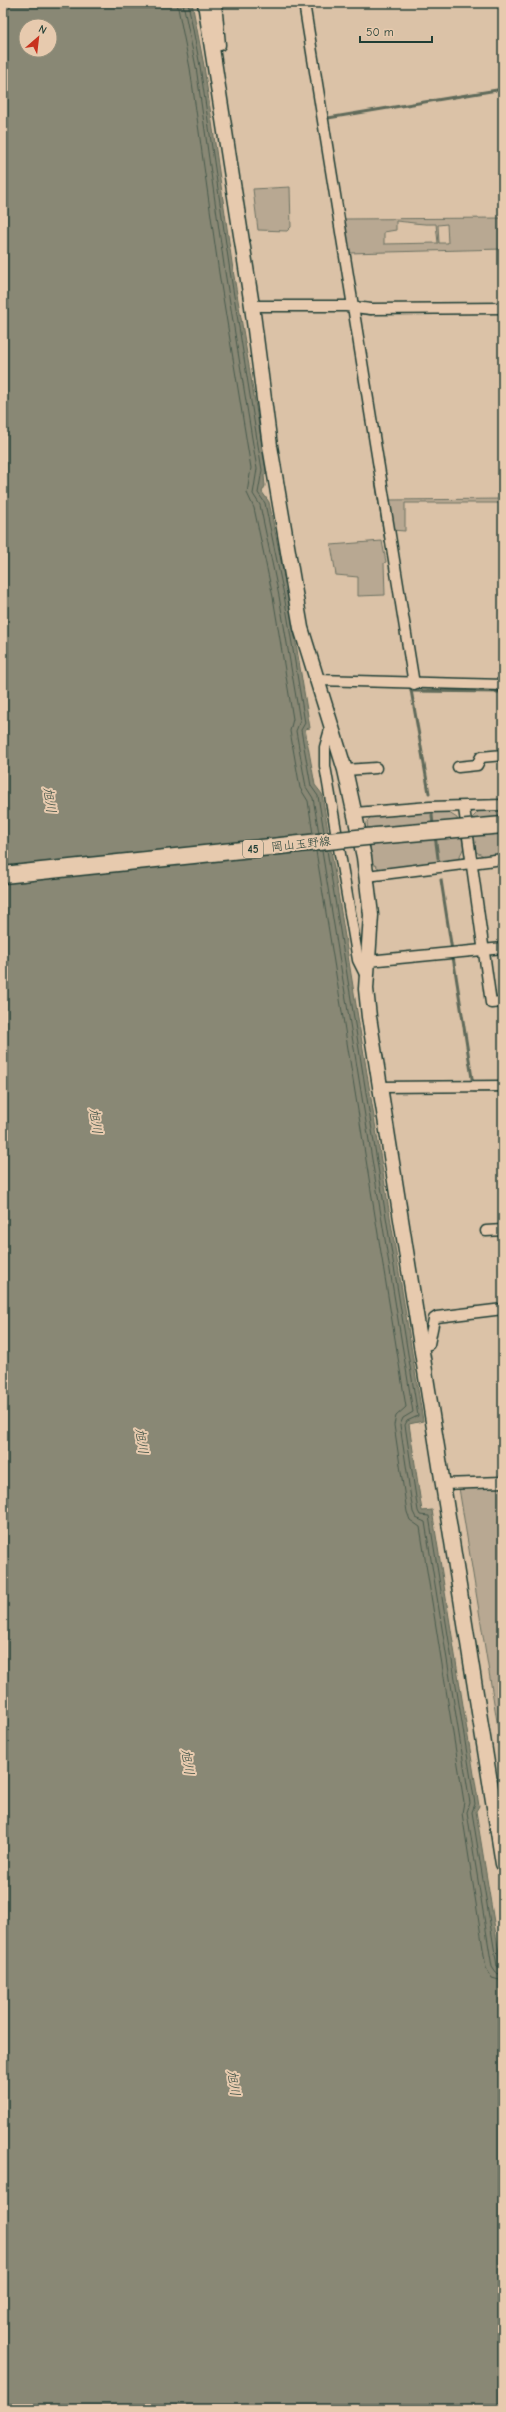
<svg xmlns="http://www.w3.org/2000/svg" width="506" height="2412" font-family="'Comic Neue','Klee One',sans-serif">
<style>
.green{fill:#b8a892;stroke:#6c7263;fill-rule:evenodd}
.water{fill:#898874;stroke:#5f6a5a;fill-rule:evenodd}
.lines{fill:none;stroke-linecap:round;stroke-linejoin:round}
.shore{stroke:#495b4e;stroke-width:1}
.stream{stroke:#5f6a5a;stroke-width:3}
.street-casing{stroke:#1f3d34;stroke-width:13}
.secondary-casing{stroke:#1f3d34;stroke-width:17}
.street{stroke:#e7caae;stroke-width:10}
.secondary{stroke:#e7caae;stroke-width:14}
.primary-bridge-casing{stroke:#1f3d34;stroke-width:19;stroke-linecap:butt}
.primary-bridge{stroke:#e7caae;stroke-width:16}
.labels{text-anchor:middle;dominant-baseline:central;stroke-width:4;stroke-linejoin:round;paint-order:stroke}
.shield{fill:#e7caae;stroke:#5b6759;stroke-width:1}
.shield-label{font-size:11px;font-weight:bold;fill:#1f3d34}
.street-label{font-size:12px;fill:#1f3d34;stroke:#e7caae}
.water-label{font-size:13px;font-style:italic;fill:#2a443a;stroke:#e7caae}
</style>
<rect width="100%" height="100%" fill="#dbc2a7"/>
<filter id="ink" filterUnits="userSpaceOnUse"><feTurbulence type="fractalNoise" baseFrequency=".025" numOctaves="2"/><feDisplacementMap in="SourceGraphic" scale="8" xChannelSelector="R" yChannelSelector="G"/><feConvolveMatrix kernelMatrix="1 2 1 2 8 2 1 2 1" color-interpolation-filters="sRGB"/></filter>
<g filter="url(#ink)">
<g class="green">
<path d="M290 187 291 227 287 231 258 230 253 189Z"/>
<path d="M503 218V249L349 253 344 219ZM396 221C410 222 422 225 436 224L438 243 384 244V232L396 230ZM447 224 448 243H439L438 225Z"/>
<path d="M503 499V503H405V531L391 530 386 500Z"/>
<path d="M382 541 386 562 384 563 385 595 358 596V577L336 575 331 545Z"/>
<path d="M481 809H503V855L484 856 474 851 472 818Z"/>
<path d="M425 811H446L457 818 464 847 459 858 452 861 380 869 372 863 367 822 371 816Z"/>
<path d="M462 1486H503V1758L459 1488Z"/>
</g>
<path class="water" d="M3 3H192L204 66 233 270 267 474 264 475 265 486 262 492 269 502 288 595 310 728 305 729 315 785 322 794 423 1421 409 1424 422 1511 432 1510 479 1806 476 1811 503 1978V2409H3ZM26 26H50V50H26Z"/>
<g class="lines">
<g class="shore">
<path d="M177 3 190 68 219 273 251 468 247 493 254 508 273 597 293 719 290 731 300 788 308 801 313 834"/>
<path d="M183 3 196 67 225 272 257 469 253 494 260 505 279 596 300 721 296 731 306 787 313 798 319 833"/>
<path d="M188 3 200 66 230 271 262 470 258 493 265 503 284 595 305 723 301 730 311 786 318 796 324 832"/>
<path d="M327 850 418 1416 407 1421 405 1425 418 1511 420 1515 429 1516 475 1804 472 1812 497 1966 503 1970"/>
<path d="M316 851 406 1407 396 1416 394 1425 407 1512 410 1520 420 1527 464 1802 462 1813 486 1968 492 1978 503 1981"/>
<path d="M322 851 413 1412 403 1418 400 1425 413 1512 416 1518 425 1522 470 1803 467 1812 492 1967 496 1973 503 1975"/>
</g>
<g class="stream">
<path d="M328 118 503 89"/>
<path d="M355 312 371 314"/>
<path d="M376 481 387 548"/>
<path d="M410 684 429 793"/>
<path d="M411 691 503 692"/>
<path d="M432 815 433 825"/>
<path d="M435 835 438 858"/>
<path d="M441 880 474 1091H503"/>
</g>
<defs>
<g id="street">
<path d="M304 3 414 684"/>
<path d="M212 46 220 45 216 3"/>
<path d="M252 306H346L371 309 503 308"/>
<path d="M318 680 503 685"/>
<path d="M331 726 325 747V766L358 960 367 978"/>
<path d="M458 767 477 765 481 757 503 755"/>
<path d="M345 770 376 768"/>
<path d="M464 808 491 1003 503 1002"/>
<path d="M355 813 430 807 503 805"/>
<path d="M367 876 503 859"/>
<path d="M368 961 503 948"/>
<path d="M379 1087 503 1086"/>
<path d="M486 1231 503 1230"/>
<path d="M420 1346 429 1344 434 1319 437 1317 503 1309"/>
<path d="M443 1484 503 1482"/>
</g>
<path id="secondary" d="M205 3 252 306 270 446 301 628 345 770 364 857 371 915 366 989 369 1017 503 1864"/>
</defs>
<use href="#street" class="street-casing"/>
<use href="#secondary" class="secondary-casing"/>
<use href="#street" class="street"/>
<use href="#secondary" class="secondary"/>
<defs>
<path id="primary-bridge" d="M3 875 376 836 503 825"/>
</defs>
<use href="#primary-bridge" class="primary-bridge-casing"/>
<use href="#primary-bridge" class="primary-bridge"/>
</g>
</g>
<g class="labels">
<rect class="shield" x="243" y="840" width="20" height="18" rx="3"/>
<g class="shield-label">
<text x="253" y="849">45</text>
</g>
<g class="street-label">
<text transform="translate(301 844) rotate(-6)">岡山玉野線</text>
</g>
<g class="water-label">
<text transform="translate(50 800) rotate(82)">旭川</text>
<text transform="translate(96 1121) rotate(82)">旭川</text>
<text transform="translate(142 1441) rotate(82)">旭川</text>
<text transform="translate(188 1762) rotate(82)">旭川</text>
<text transform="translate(234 2083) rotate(82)">旭川</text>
</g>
</g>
<rect width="506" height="2412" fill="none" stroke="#e7caae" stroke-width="16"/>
<rect x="8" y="8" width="490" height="2396" fill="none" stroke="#1f3d34" stroke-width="1.5" filter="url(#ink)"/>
<g transform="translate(38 38) rotate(28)"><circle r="19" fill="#e7caae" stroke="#97927d"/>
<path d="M0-3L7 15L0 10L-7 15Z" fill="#c8321e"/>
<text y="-6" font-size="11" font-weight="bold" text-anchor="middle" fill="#1f3d34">N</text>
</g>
<path d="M360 36v6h72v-6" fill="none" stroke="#1f3d34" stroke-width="2"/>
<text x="366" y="36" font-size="12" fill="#1f3d34" stroke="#e7caae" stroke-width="3" paint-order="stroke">50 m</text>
</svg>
